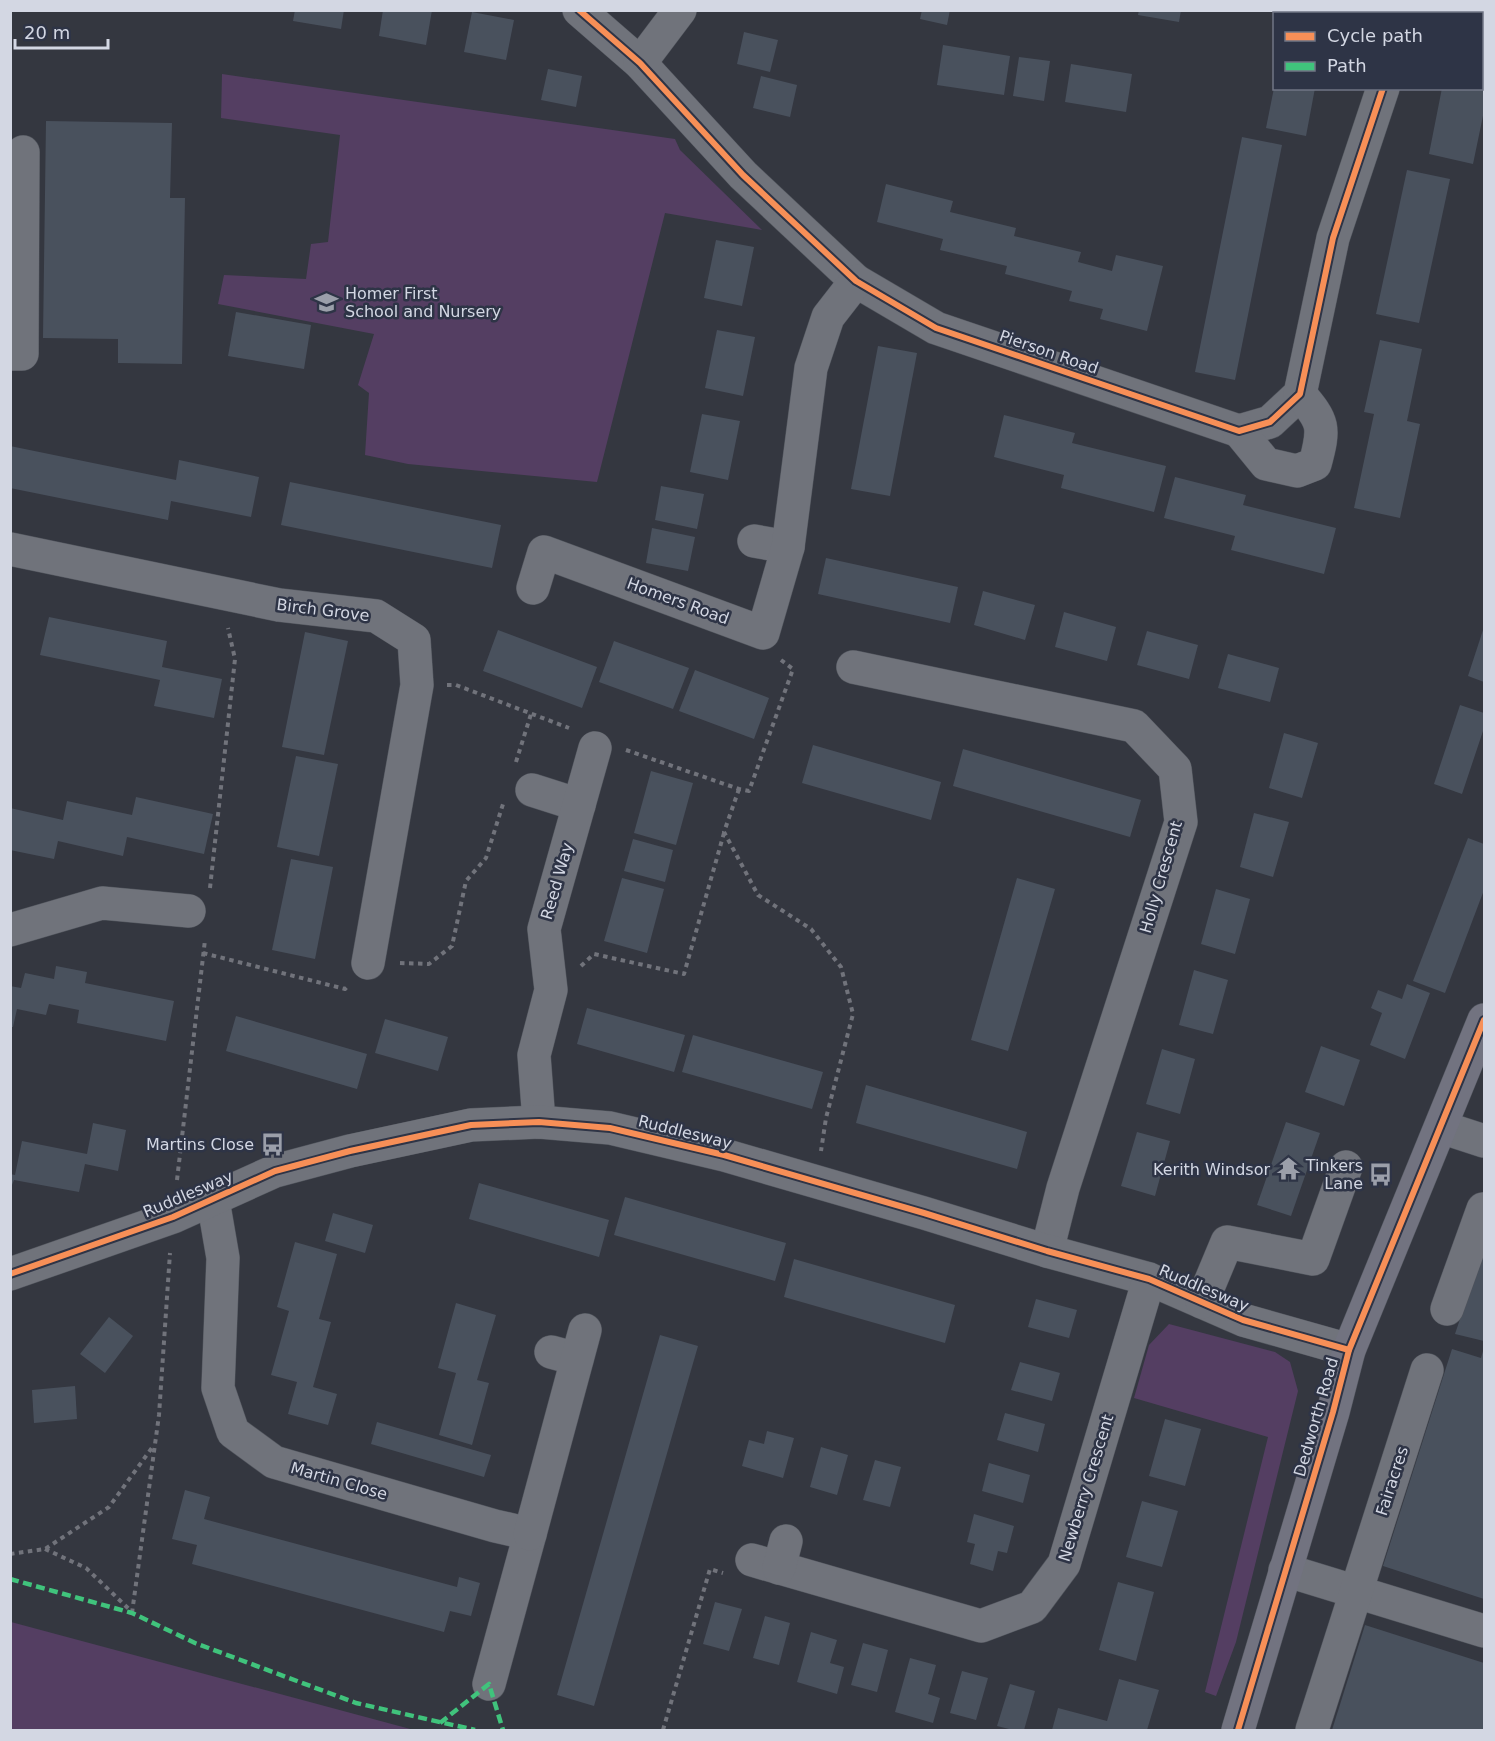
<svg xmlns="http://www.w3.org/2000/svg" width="1495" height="1741" font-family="'DejaVu Sans',sans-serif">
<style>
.green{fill:#543e62}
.building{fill:#49515d}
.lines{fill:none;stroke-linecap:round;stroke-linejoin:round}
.minor-casing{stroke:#50545c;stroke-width:34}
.major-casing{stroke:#50545c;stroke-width:34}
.path{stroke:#71737b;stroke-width:4;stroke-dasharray:4.5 4.5;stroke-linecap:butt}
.minor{stroke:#70737b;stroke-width:33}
.major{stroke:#727380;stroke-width:33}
.quiet{stroke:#40c37c;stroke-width:4.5;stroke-dasharray:9 4.5;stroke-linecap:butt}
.cycleway-casing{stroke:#2e3446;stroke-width:10}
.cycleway{stroke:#f78f57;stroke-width:6}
.labels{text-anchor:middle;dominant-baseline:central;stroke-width:5;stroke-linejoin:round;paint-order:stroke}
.poi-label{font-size:16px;fill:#d3d7e3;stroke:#2e3446;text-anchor:end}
.street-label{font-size:16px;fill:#d3d7e3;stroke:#2e3446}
</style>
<rect width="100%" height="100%" fill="#343740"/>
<g class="green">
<path d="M222 74 675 139 680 150 762 230 665 213 597 482 408 464 365 455 369 393 358 385 374 334 218 304 224 275 306 279 311 244 328 242 340 135 221 118Z"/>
<path d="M1169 1324 1275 1352 1290 1362 1298 1391 1236 1642 1216 1696 1205 1692 1268 1437 1134 1398 1149 1345Z"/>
<path d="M11 1622 414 1730H11Z"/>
</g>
<g class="building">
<path d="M295 10H344L341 29 293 21Z"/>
<path d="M383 10H432L426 45 379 36Z"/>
<path d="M922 10H950L947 25 920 19Z"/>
<path d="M1139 10H1181L1179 22 1138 15Z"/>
<path d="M1290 10H1331L1330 14H1289Z"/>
<path d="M472 12 514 20 506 60 464 52Z"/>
<path d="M744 32 778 40 770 72 737 64Z"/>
<path d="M1482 44H1484V111L1473 164 1429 154 1442 88H1482Z"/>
<path d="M943 45 1010 56 1004 95 937 85Z"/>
<path d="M1019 57 1050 61 1044 101 1013 96Z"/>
<path d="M1071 64 1132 74 1126 112 1065 102Z"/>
<path d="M548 69 582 76 576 107 541 100Z"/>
<path d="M761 76 797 85 790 117 753 108Z"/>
<path d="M1274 88H1315L1306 136 1266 128Z"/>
<path d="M46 121 172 123 170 198H185L182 364 118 363V339L43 338Z"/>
<path d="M1242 137 1282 145 1235 380 1195 372Z"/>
<path d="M1407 170 1450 179 1419 323 1376 314Z"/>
<path d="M886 184 953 201 950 212 1016 228 1014 236 1081 252 1078 262 1112 271 1116 255 1163 266 1147 331 1100 319 1103 309 1069 301 1072 291 1005 274 1007 266 940 250 943 239 877 222Z"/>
<path d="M716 240 754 247 742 306 704 298Z"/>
<path d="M236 312 311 325 304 369 228 356Z"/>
<path d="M717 330 755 337 743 396 705 388Z"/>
<path d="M1380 340 1422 349 1407 421 1420 424 1400 518 1354 508 1374 414 1364 412Z"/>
<path d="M878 346 917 353 890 496 851 489Z"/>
<path d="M702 414 740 421 728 480 690 472Z"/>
<path d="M1004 415 1075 433 1072 443 1166 466 1154 512 1061 488 1064 475 994 457Z"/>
<path d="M10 446 176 480 179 460 259 477 251 517 171 501 168 520 10 488Z"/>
<path d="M1175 477 1246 495 1243 505 1336 528 1324 574 1231 550 1235 536 1164 518Z"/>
<path d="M290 482 501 525 492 568 281 525Z"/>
<path d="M661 486 704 494 697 529 655 520Z"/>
<path d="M652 528 695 537 688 571 646 563Z"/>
<path d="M826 558 958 587 950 623 818 594Z"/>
<path d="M983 591 1035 605 1025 640 974 625Z"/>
<path d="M1064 612 1116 627 1107 661 1055 647Z"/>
<path d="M49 617 167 641 162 667 222 679 214 718 154 706 160 680 40 655Z"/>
<path d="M1484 627V682L1468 676Z"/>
<path d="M498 630 597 667 582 708 483 671Z"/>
<path d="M1147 631 1198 645 1189 679 1137 665Z"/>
<path d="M305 632 348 641 324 755 282 747Z"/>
<path d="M614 641 689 668 673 709 599 682Z"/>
<path d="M1228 654 1279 668 1270 702 1218 688Z"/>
<path d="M695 670 769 698 754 739 679 711Z"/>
<path d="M1460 705 1484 713V728L1462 794 1434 784Z"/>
<path d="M1284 733 1318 743 1302 798 1269 788Z"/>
<path d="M813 745 941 782 931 820 802 783Z"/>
<path d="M963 749 1141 800 1130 837 953 786Z"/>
<path d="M296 756 338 764 319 856 277 847Z"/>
<path d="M651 771 693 783 676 845 634 833Z"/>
<path d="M136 797 213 814 204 854 127 837 123 856 58 841 54 859 10 850V808L63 820 67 801 132 815Z"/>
<path d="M1254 813 1289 822 1273 877 1240 867Z"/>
<path d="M1468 838 1484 844V890L1445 993 1413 981Z"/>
<path d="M633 839 673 850 665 882 624 871Z"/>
<path d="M291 859 333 867 315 959 272 950Z"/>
<path d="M622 878 664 889 647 953 604 941Z"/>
<path d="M1017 878 1055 889 1008 1051 971 1040Z"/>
<path d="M1216 889 1250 899 1235 954 1201 944Z"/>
<path d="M56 966 87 972 85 983 174 1001 166 1041 77 1023 79 1010 49 1004 46 1015 17 1009 13 1027H10V986L21 988 25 973 54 979Z"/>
<path d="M1194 970 1228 980 1213 1034 1179 1025Z"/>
<path d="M1407 984 1430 993 1405 1059 1370 1045 1382 1013 1371 1008 1378 990 1402 999Z"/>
<path d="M587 1008 685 1035 674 1072 577 1044Z"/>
<path d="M236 1016 367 1054 357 1089 226 1051Z"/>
<path d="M385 1019 448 1037 438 1071 375 1053Z"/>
<path d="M693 1035 823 1072 812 1109 682 1072Z"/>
<path d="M1321 1046 1360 1060 1344 1106 1305 1092Z"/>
<path d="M1162 1049 1195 1059 1180 1114 1146 1104Z"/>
<path d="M866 1085 1027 1132 1017 1169 856 1123Z"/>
<path d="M1286 1122 1320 1133 1291 1216 1257 1205Z"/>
<path d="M93 1123 126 1130 118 1171 85 1164 79 1192 14 1180 10 1190V1174L15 1175 22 1141 87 1154Z"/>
<path d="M1137 1132 1170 1141 1155 1196 1121 1186Z"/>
<path d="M479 1183 609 1220 599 1257 469 1219Z"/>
<path d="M625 1197 786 1243 775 1281 614 1235Z"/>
<path d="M333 1213 373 1225 365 1253 325 1241Z"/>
<path d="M295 1242 337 1254 319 1319 331 1322 313 1387 337 1394 328 1425 288 1414 297 1382 271 1375 289 1311 277 1307Z"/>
<path d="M1484 1247V1341L1455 1334Z"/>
<path d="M794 1259 955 1305 945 1343 784 1297Z"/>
<path d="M1036 1299 1077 1310 1069 1338 1028 1327Z"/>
<path d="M456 1303 496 1315 477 1380 489 1383 472 1445 439 1435 456 1373 438 1368Z"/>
<path d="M109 1317 133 1336 105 1373 80 1354Z"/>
<path d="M660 1335 698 1346 594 1706 557 1695Z"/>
<path d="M1452 1349 1481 1358 1483 1351H1484V1599L1383 1566Z"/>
<path d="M1020 1362 1060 1373 1052 1401 1011 1390Z"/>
<path d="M75 1386 77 1419 34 1423 32 1390Z"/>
<path d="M1005 1413 1045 1424 1038 1452 997 1440Z"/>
<path d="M1165 1419 1201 1429 1185 1486 1149 1476Z"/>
<path d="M377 1422 491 1455 484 1477 371 1444Z"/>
<path d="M767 1431 794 1438 783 1478 742 1466 749 1440 764 1444Z"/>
<path d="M821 1447 848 1455 837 1495 810 1487Z"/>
<path d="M875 1460 901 1467 890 1507 863 1500Z"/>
<path d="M989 1463 1030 1475 1023 1503 982 1491Z"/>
<path d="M185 1490 210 1497 204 1519 457 1587 459 1577 480 1583 471 1616 450 1611 444 1632 192 1564 197 1545 172 1539Z"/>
<path d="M1142 1501 1178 1511 1162 1567 1126 1557Z"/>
<path d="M974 1514 1014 1526 1007 1553 998 1551 993 1571 970 1564 975 1544 967 1542Z"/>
<path d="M1118 1582 1154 1592 1136 1661 1099 1650Z"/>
<path d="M715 1602 742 1609 729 1651 703 1644Z"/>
<path d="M765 1616 790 1623 779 1665 753 1658Z"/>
<path d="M1365 1625 1484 1663V1730H1332Z"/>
<path d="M811 1632 837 1640 830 1663 844 1667 837 1694 797 1682Z"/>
<path d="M863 1643 888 1650 877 1692 851 1685Z"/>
<path d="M910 1658 936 1665 928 1694 940 1698 933 1723 895 1712Z"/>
<path d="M962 1671 988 1678 976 1720 950 1713Z"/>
<path d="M1119 1679 1159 1690 1147 1730H1052L1058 1708 1107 1721Z"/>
<path d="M1010 1684 1035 1691 1024 1730H1013L997 1726Z"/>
</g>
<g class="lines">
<defs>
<g id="minor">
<path d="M579 10 640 63 743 175 856 281 936 328 1239 431 1270 422 1300 394 1333 238 1383 88"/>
<path d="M1409 14V10"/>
<path d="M640 63 680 10"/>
<path d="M10 354H22L23 152"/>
<path d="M1239 431 1266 464 1297 471 1315 464C1325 427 1324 422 1300 394"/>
<path d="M754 541 788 547"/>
<path d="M10 549 279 605 376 616 414 640 417 685 368 963"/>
<path d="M533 588 544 552 763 633 788 547 811 368 828 317 856 281"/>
<path d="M853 667 1134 726 1175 769 1181 822 1063 1188 1047 1251"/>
<path d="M532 790 579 805"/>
<path d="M10 930 102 903 189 911"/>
<path d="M539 1122 534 1055 551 990 544 929 595 748"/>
<path d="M1441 1127 1484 1141"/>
<path d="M213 1200 223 1258 218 1388 233 1432 274 1462 495 1526 530 1534 489 1684"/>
<path d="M10 1274 173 1217 275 1171 350 1151 471 1125 539 1122 610 1128 724 1155 924 1213 1047 1251 1149 1279 1243 1320 1349 1350"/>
<path d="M1202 1302 1227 1242 1313 1259 1346 1167"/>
<path d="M1447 1309 1483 1209 1484 1210"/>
<path d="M551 1352 577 1359"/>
<path d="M530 1534 585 1330"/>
<path d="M752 1560 981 1626 1032 1607 1064 1564 1149 1279"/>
<path d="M779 1568 786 1541"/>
<path d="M1285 1570 1484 1631"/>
<path d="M1312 1730 1427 1370"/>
</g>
<path id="major" d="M1238 1730 1333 1412 1349 1350 1484 1020"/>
</defs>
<use href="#minor" class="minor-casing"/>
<use href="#major" class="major-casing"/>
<g class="path">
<path d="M447 685H456L569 728"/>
<path d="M626 750 739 789 749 791 793 669 781 660"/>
<path d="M516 762 531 714"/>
<path d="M739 789 724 832 758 895 811 929 841 967 853 1014 826 1118 821 1151"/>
<path d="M210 888 235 659 228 628"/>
<path d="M203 953 345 989 347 987"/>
<path d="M400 963 429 964 452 946 466 881 486 858 503 804"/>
<path d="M581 966 594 954 684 974 724 833"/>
<path d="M177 1180 205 940"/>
<path d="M45 1549 86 1568 132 1612"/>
<path d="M10 1554 45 1549 109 1507 154 1445"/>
<path d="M132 1613 159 1415 170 1253"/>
<path d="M663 1730 710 1569 723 1573"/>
</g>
<use href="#minor" class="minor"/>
<use href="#major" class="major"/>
<g class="quiet">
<path d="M10 1579 132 1613 195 1643 356 1703 475 1730"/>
<path d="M440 1723 489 1684 503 1730"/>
</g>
<defs>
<g id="cycleway">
<path d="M579 10 640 63 743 175 856 281 936 328 1239 431 1270 422 1300 394 1333 238 1383 88"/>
<path d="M10 1274 173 1217 275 1171 350 1151 471 1125 539 1122 610 1128 724 1155 924 1213 1047 1251 1149 1279 1243 1320 1349 1350"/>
<path d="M1238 1730 1333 1412 1349 1350 1484 1020"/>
</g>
</defs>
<use href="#cycleway" class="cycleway-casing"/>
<use href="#cycleway" class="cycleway"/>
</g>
<defs>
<symbol id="school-bare" viewBox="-9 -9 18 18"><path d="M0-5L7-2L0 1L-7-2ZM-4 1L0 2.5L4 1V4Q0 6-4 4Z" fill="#9b9faa" stroke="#2e3446" stroke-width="2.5" paint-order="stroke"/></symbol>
<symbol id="bus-bare" viewBox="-9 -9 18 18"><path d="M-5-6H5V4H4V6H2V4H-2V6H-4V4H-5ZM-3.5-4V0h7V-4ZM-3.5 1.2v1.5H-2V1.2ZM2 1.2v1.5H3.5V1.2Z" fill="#9b9faa" stroke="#2e3446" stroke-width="2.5" paint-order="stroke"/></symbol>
<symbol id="temple-bare" viewBox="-9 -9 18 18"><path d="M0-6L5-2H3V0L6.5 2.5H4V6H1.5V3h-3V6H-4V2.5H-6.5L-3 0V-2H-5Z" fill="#9b9faa" stroke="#2e3446" stroke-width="2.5" paint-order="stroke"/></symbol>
</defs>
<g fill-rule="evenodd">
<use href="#school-bare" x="310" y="286" width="33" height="33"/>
<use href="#bus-bare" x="256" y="1128" width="33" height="33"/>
<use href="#temple-bare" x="1272" y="1152" width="33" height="33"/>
<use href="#bus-bare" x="1364" y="1158" width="33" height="33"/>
</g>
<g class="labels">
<g class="poi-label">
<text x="345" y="293" text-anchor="start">Homer First<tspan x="345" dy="18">School and Nursery</tspan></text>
<text x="254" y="1144">Martins Close</text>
<text x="1363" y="1165">Tinkers<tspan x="1363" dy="18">Lane</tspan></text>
<text x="1270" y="1169">Kerith Windsor</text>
</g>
<g class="street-label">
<text transform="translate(1049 352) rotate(19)">Pierson Road</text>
<text transform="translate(678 601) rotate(20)">Homers Road</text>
<text transform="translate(323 610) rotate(7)">Birch Grove</text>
<text transform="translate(1161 877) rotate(-74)">Holly Crescent</text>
<text transform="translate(557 881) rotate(-74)">Reed Way</text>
<text transform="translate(685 1132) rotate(14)">Ruddlesway</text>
<text transform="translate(188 1194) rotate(-23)">Ruddlesway</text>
<text transform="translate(1204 1288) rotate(23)">Ruddlesway</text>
<text transform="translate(1316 1417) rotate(-74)">Dedworth Road</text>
<text transform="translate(339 1481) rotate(16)">Martin Close</text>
<text transform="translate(1392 1481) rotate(-72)">Fairacres</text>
<text transform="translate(1086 1488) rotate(-73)">Newberry Crescent</text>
</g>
</g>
<rect width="1495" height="1741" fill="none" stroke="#d3d7e3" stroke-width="24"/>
<rect x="1273" y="12" width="210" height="78" fill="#2e3446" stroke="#707585" stroke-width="1.5"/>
<rect x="1285" y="32" width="30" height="9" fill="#f78f57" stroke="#707585" stroke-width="1.5"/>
<text x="1327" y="42" font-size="18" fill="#d3d7e3">Cycle path</text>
<rect x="1285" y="62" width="30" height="9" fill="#40c37c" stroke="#707585" stroke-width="1.5"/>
<text x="1327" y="72" font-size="18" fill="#d3d7e3">Path</text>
<path d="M15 39v9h93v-9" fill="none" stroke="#d3d7e3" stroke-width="3"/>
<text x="24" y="39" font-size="18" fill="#d3d7e3" stroke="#2e3446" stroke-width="4.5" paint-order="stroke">20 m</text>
</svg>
